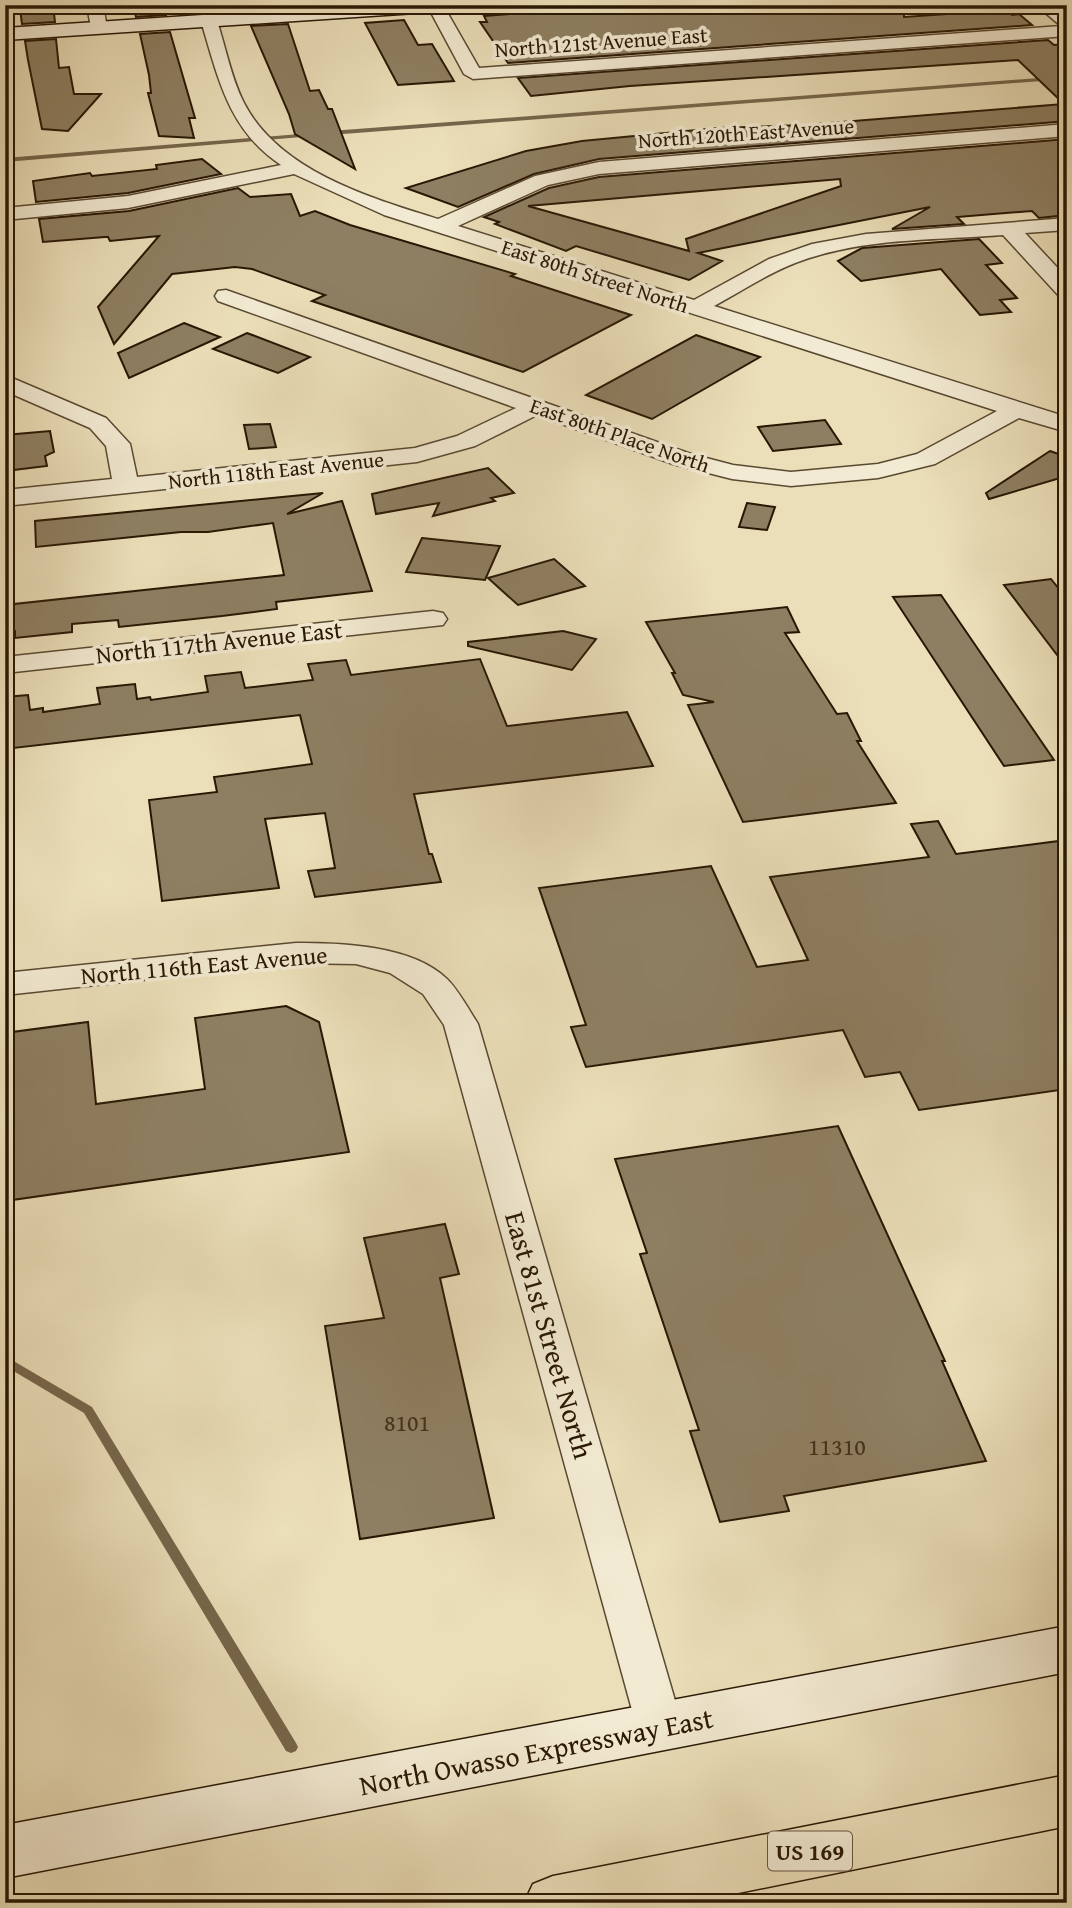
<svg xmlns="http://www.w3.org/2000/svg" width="1072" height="1908" font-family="'Gentium Book Plus',serif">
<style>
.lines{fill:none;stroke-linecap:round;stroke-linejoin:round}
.stream{fill:#76664b;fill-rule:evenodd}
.building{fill:#8e7f62;stroke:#291704;stroke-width:2;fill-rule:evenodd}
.street-casing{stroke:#5a4931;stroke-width:3}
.secondary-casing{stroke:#291704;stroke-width:3}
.highway-casing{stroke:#291704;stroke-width:3}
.street{fill:#f2ead2;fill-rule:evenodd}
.secondary{fill:#f2ead2;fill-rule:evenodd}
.highway{fill:#ebdfb9;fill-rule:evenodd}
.labels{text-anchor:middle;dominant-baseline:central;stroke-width:7;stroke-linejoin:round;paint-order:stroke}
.far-street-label{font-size:21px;fill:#291704;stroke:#f2ead2}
.shield{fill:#f2ead2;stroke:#655642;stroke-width:2}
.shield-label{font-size:23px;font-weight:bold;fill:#291704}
.street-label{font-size:24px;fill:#291704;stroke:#f2ead2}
.near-number-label{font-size:24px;fill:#42311c}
.near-street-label{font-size:28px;fill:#291704;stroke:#f2ead2}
</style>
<rect width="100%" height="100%" fill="#ebdfb9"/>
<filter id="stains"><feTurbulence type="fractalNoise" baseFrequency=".00286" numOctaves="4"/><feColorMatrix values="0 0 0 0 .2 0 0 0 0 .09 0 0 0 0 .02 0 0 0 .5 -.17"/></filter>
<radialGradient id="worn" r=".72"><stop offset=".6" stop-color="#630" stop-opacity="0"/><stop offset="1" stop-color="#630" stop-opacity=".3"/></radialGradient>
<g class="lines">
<g class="stream">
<path d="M1052 77 1054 78V80L330 135 327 133 330 131Z"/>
<path d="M312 133 314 134V136L5 162V158Z"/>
<path d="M5 1356 92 1407 296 1743 298 1747 296 1751 291 1753 286 1751 84 1413 5 1366Z"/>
</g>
</g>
<g class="building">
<path d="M24 5H53L55 22 22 24 20 9H24Z"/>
<path d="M133 5H164L166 15 136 17Z"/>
<path d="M620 5H904V17L1007 10 1012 15 1019 14 1032 25 508 63 480 22H487L484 16Z"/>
<path d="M404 20 418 45 432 44 454 81 398 85 365 23Z"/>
<path d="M288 24 310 91 319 90 328 109H332L355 169 295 134 289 114 251 26Z"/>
<path d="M170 32 195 118H189L194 138 159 136 148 93H151L149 75 140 34Z"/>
<path d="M56 39 59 68 69 67 74 94H101L68 131 42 129 28 60 25 41Z"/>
<path d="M1048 40 1054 45 1067 44V121L599 159 534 174 458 207 406 188 526 151 582 141 718 128 804 125 1064 104 1018 60 630 86 531 96 518 78Z"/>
<path d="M1067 139V215L1039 218 1032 211 957 217 964 224 892 229 930 207 698 253 722 261 689 280 576 246 566 251 495 224 499 222 484 217 549 188 599 177ZM840 179 841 186 686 239 689 251 528 206Z"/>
<path d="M202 159 221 174 128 193 36 202 33 181 90 173 92 176 157 169 156 165Z"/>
<path d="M238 188 250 197 291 194 300 216 315 211 350 225 515 274 511 276 631 315 523 372 312 301 325 295 252 269 235 267 172 274 114 344 98 307 159 236 110 241 108 237H105L43 242 39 219 129 211Z"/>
<path d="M979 239 1002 263 986 265 1017 298 1000 300 1011 312 980 315 941 269 861 281 838 261 862 248Z"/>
<path d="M184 323 220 337 129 378 118 353Z"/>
<path d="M247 333 310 357 278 373 213 349Z"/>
<path d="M696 335 760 357 652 419 586 395Z"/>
<path d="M825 420 841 444 773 451 758 427Z"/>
<path d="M270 424 276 447 249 449 244 425Z"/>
<path d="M50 431 54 452 45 456 47 466 5 471V435Z"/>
<path d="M1050 451 1067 457V476L989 499 986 493Z"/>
<path d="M488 468 514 493 491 498 495 501 433 516 439 503 376 514 372 494Z"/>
<path d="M323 493 287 514 342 501 372 591 276 602 277 609 222 616 119 627 118 620 72 624V632L15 638V631L5 632V605L284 575 273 523 208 532H181L36 547 35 521Z"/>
<path d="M747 503 775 507 767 530 739 527Z"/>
<path d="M422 538 500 546 485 580 406 572Z"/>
<path d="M554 559 585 586 518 605 488 578Z"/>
<path d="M1051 579 1067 599V668L1004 585Z"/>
<path d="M941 595 1054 760 1004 766 893 597Z"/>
<path d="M787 607 799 632 785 633 837 714 847 713 861 741H857L896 803 743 822 688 705 714 702 683 695 672 673H675L646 622Z"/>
<path d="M563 631 596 639 572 670 468 646V642Z"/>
<path d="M480 659 507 726 627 712 653 766 414 794 429 854H432L441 882 315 897 308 871 335 868 325 813 265 819 279 888 162 901 149 800 217 792 214 777 312 764 300 715 5 749V697L28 695 30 710 43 708V712L100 704 97 688 135 684 137 699 150 697 151 700 208 692 205 676 241 672 245 688 313 680 308 664 346 660 351 675Z"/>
<path d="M938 821 956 854 1067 840V1089L919 1110 900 1072 865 1077 843 1030 586 1067 571 1027 586 1025 539 888 711 866 757 967 808 960 770 877 929 857 911 824Z"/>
<path d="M286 1006 319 1022 349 1152 5 1201V1033L88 1022 96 1104 205 1089 195 1018Z"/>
<path d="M838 1126 945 1361H942L986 1461 784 1496 789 1511 720 1522 690 1431 699 1430 640 1254 647 1253 615 1159Z"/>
<path d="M445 1224 459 1274 440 1278 494 1518 360 1539 325 1326 384 1318 364 1238Z"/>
</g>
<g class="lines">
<defs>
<g id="street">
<path d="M87 5H103L107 28 105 32 99 33 91 28Z"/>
<path d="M427 5H443L479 68 1061 26 1036 5H1055L1067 15V36L473 79 464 74Z"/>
<path d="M209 16 217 21C226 48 231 78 244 103 279 171 370 198 438 219L535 176 599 162 1067 124V136L599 174 548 185 458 226 694 300 769 259 812 244 866 234 1067 218V230L1025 233 1067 278V297L1059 296 1003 235C942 240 875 238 816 256 779 266 747 288 714 306L1067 417V432L1019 418 935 464 878 478 791 486 732 479 673 464 537 415 475 446 417 462 5 506V490L112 479 106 446 90 428 5 391V375L106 418 130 444 137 477 415 448 457 436 516 408 218 301 215 296 218 291 226 290 691 454 733 465 791 472 878 464 917 454 997 411 384 215 294 174 128 208 5 220V208L128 196 281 165C228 130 218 77 201 21Z"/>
<path d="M433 611 443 613 447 619 443 625 5 673V657Z"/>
<path d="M296 943C341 943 412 945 447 979 459 991 469 1010 478 1024L683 1728 677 1743 660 1749 643 1743 637 1728 444 1025 423 994 390 973 356 964 296 963 5 995V973Z"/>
</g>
<g id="secondary">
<path d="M355 5H455L446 11 5 40V28Z"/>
<path d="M1067 1626V1672L5 1878V1825Z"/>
</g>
<path id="highway" d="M1067 1775V1826L689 1903H524L533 1884 553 1876Z"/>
</defs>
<use href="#street" class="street-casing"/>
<use href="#secondary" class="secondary-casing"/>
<use href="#highway" class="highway-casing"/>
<use href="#street" class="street"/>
<use href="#secondary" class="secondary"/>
<use href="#highway" class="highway"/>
</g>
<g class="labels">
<g class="far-street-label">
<text transform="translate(601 42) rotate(-4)">North 121st Avenue East</text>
<text transform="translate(746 133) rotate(-4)">North 120th East Avenue</text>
<text transform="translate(595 276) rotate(18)">East 80th Street North</text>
<text transform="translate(620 435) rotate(19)">East 80th Place North</text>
<text transform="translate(276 470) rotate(-6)">North 118th East Avenue</text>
</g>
<rect class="shield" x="768" y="1831.5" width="84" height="39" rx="5"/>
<g class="shield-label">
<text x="810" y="1851">US 169</text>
</g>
<g class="street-label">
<text transform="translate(219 642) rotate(-6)">North 117th Avenue East</text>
<text transform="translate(204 965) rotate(-5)">North 116th East Avenue</text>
</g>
<g class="near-number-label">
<text x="407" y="1422">8101</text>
<text x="837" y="1446">11310</text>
</g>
<g class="near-street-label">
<text transform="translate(550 1335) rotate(74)">East 81st Street North</text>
<text transform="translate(536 1751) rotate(-11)">North Owasso Expressway East</text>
</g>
</g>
<rect width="1072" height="1908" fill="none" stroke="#ebdfb9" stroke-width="28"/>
<rect x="7" y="7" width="1058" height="1894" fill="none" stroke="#291704" stroke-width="3.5"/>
<rect x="14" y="14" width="1044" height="1880" fill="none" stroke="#291704" stroke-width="2"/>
<rect width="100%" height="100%" filter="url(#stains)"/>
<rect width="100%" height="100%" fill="url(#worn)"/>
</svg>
